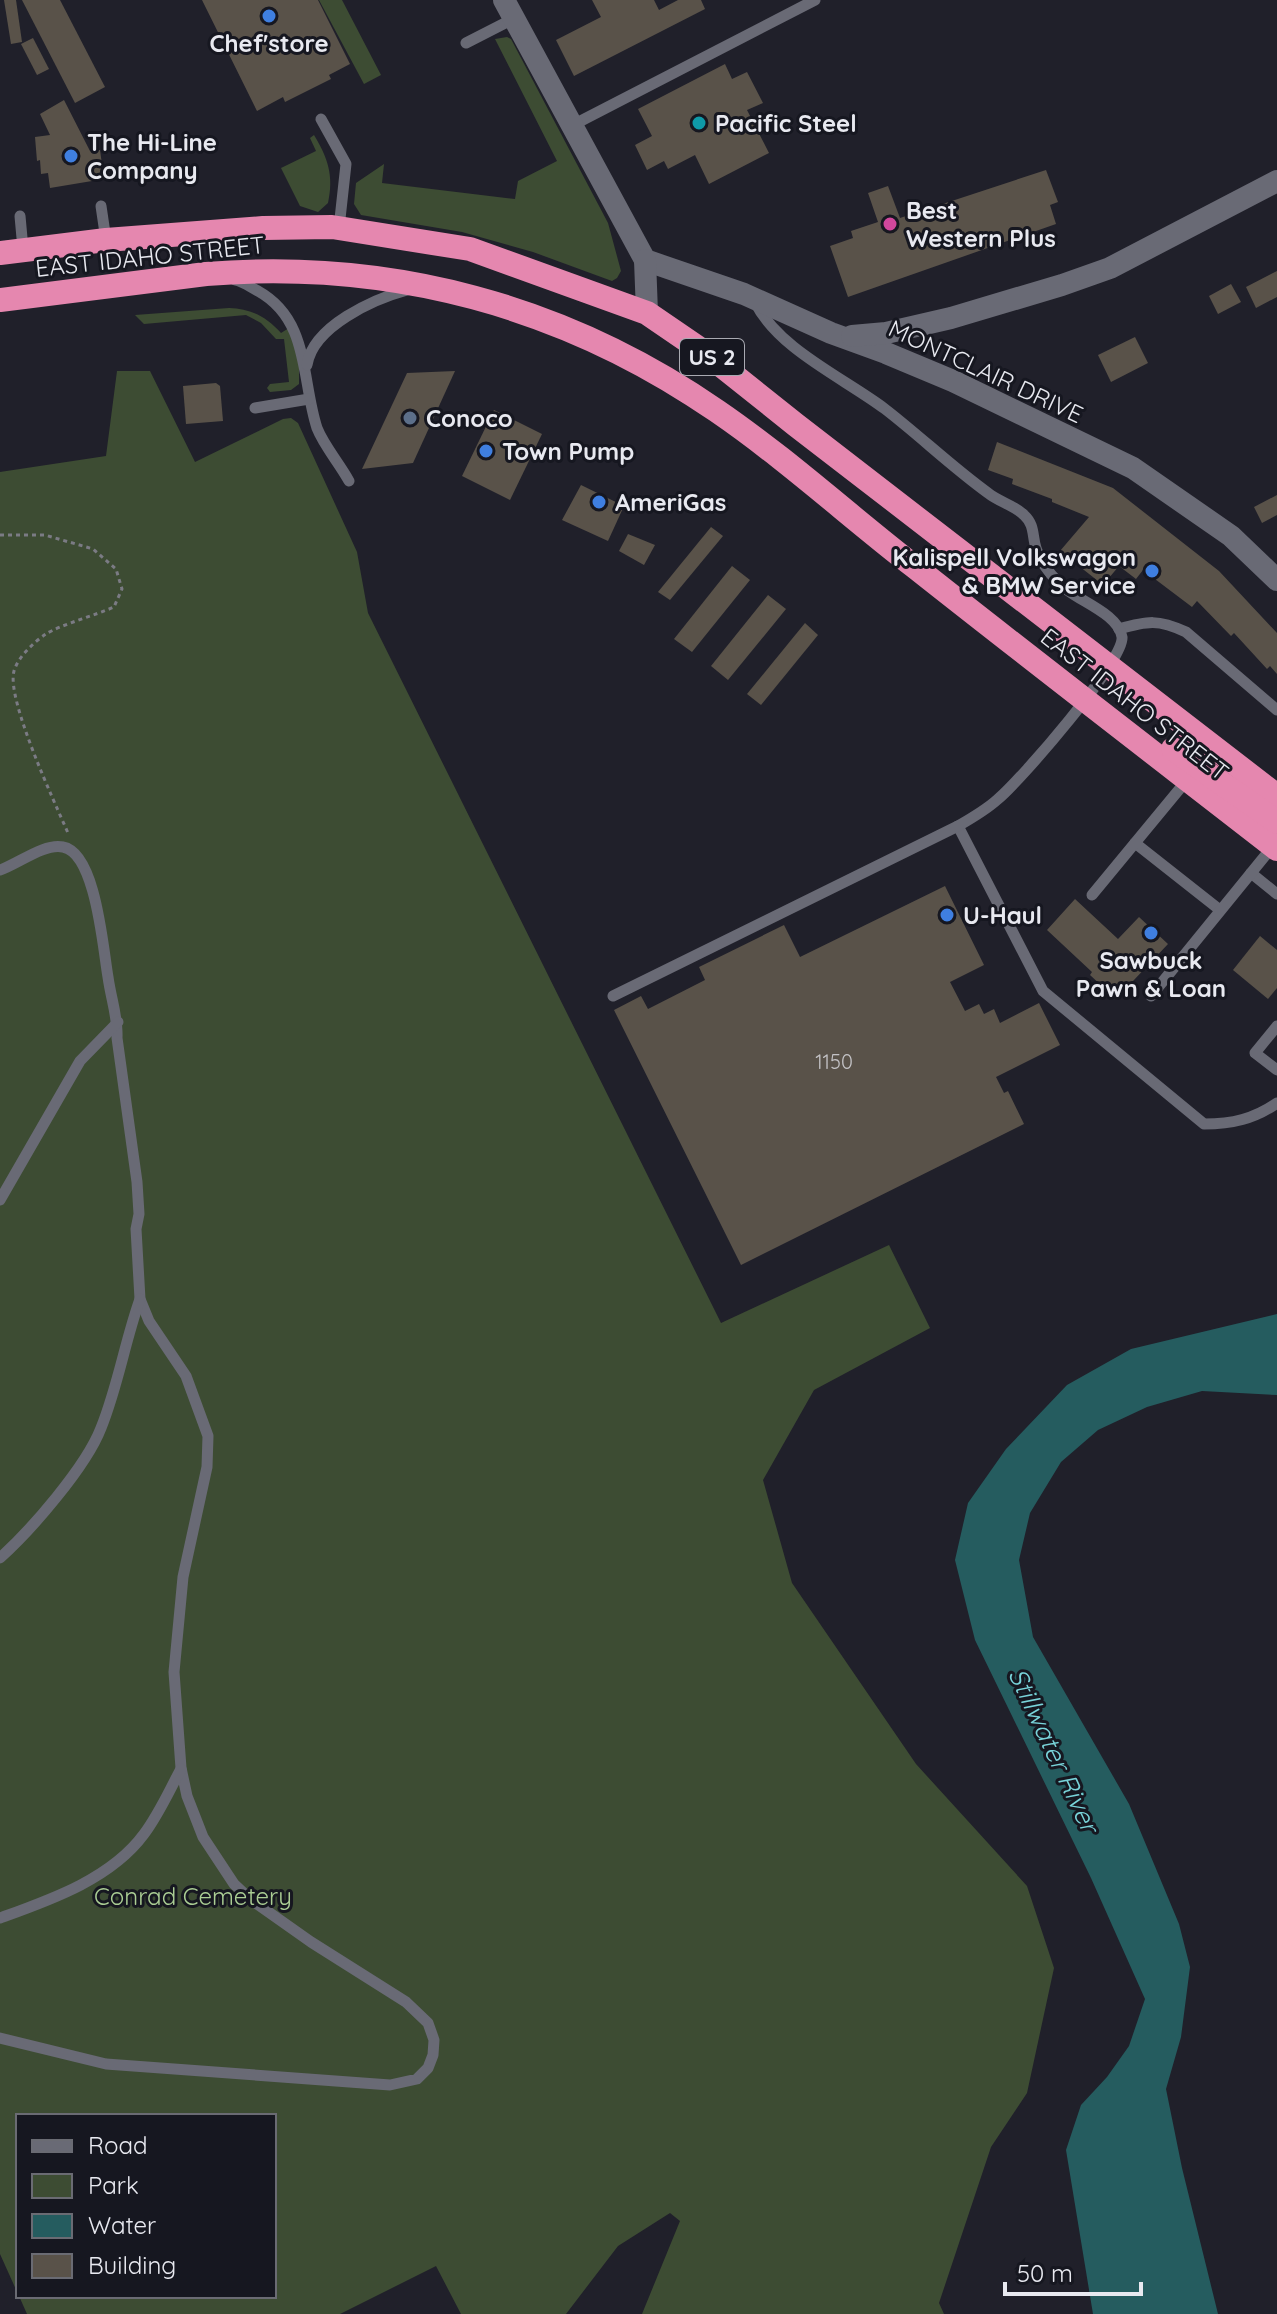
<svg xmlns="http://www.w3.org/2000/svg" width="1277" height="2314" font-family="Quicksand,sans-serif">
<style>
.green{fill:#3d4c33}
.water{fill:#255c5f}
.building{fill:#595249}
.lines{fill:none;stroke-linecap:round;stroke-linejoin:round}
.path{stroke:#7b7b84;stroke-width:3;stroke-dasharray:4 4;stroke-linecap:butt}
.lane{stroke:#696a75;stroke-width:11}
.street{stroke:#696a75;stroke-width:22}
.highway{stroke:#e587af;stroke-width:24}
.shop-dot{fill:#3f7fe0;stroke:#161720;stroke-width:3}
.culture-dot{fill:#0f9aa8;stroke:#161720;stroke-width:3}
.hotel-dot{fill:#d1479c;stroke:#161720;stroke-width:3}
.service-dot{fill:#5c6f8a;stroke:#161720;stroke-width:3}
.labels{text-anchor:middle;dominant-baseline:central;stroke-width:6;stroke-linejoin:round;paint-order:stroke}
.number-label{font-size:20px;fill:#c4c3c6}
.shield{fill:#161720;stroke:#a9aab2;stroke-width:2}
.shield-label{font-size:22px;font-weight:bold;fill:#e8e9f0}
.poi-label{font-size:24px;font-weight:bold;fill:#e8e9f0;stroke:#161720;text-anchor:start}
.street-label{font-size:24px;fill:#e8e9f0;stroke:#161720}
.park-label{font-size:24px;fill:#abce94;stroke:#161720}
.water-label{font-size:26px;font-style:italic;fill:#79d4da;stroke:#161720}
</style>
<rect width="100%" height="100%" fill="#20202a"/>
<g class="green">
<path d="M319 0H342L381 75 364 84Z"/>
<path d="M507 37 511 39 608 223 621 271 617 278 612 281 533 252 462 232 361 215 354 204 356 183 384 164 382 183 515 199 518 181 557 161 495 39Z"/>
<path d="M314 135C328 158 334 176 328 203L318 212 300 206 281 168 316 151 310 138Z"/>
<path d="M229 308C251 309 266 316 281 333L289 328 299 356V384L291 390 270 392 267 388 270 384 289 382 284 339H276L261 323 246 315 144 324 135 315Z"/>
<path d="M117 371H150L195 462 283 419 291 418 298 423 357 552 368 613 721 1323 889 1245 930 1328 814 1390 763 1480 792 1583 916 1764 1027 1886 1054 1968 1027 2093 991 2147 939 2303 944 2314H642L680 2221 670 2213 618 2246 566 2314H461L436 2266 340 2314H27L19 2296H274V2116H18V2294L0 2254V472L106 456Z"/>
</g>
<path class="water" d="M1277 1314V1395L1202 1391 1147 1407 1098 1430 1061 1462 1030 1513 1019 1560 1033 1637 1129 1804 1179 1924 1190 1967 1181 2037 1166 2089 1182 2168 1218 2314H1093L1066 2150 1081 2105 1107 2077 1129 2046 1145 1999 1091 1878 975 1640 955 1560 968 1503 1006 1449 1067 1385 1131 1349Z"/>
<g class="building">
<path d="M4 0H16L22 42 11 44Z"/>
<path d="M22 0H60L105 87 75 103Z"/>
<path d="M202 0H318L350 64 329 75 331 79 285 102 283 97 257 111Z"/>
<path d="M592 0H654L659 10 678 0H701L705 9 574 76 556 40 601 17Z"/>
<path d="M33 38 49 69 37 75 21 44Z"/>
<path d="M725 64 732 79 747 72 763 103 747 110 769 153 709 184 695 155 668 169 664 161 647 170 635 145 652 136 638 109Z"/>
<path d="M64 100 90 151 100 150 104 179 50 188 48 173 41 174 40 160 37 161 35 137 50 135 40 114Z"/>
<path d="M1046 170 1058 202 1050 205 1056 224 848 297 830 246 853 238 851 231 878 222 868 193 888 186 900 218Z"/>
<path d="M1277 271V297L1256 308 1246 287Z"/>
<path d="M1231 284 1241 302 1218 314 1209 296Z"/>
<path d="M1135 337 1148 363 1111 382 1098 355Z"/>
<path d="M455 371 413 463 362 469 407 373Z"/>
<path d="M216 383 220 386 223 421 186 424 183 386Z"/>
<path d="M494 410 542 434 510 500 462 476Z"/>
<path d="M997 442 1113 488 1219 571 1277 633V674L1270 666 1267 669 1234 633 1231 636 1197 601 1192 607 1143 570 1136 579 1119 566 1103 585 1060 551 1089 517 1052 502V499L1012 484 1013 479 988 470Z"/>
<path d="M581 485 624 506 608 541 562 520Z"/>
<path d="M1277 495V515L1262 523 1254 507Z"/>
<path d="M711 527 723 536 670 600 658 592Z"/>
<path d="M628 534 655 545 644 565 619 551Z"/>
<path d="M732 566 750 580 692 652 674 639Z"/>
<path d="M768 595 786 609 728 680 711 666Z"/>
<path d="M805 623 818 635 761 705 747 694Z"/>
<path d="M945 886 984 965 950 982 965 1011 979 1004 984 1014 994 1009 1000 1023 1039 1003 1060 1045 996 1077 1004 1093 1008 1091 1024 1124 741 1265 614 1010 641 996 648 1009 705 980 699 967 784 925 800 957Z"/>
<path d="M1075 899 1118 939 1139 917 1168 944 1116 999 1090 975 1092 972 1047 930Z"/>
<path d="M1260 936 1277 950V988L1268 999 1233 970Z"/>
</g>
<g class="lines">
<path class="path" d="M0 535H45L93 549 116 569 122 589 114 607C96 615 60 625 46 634 34 642 18 657 14 671 6 699 55 803 68 833"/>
<g class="lane">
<path d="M466 43 513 19"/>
<path d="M321 119 346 164 339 228"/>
<path d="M571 126 815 0"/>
<path d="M101 206 106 240"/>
<path d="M20 216 23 249"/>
<path d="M235 280C244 282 250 287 258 291 310 320 301 379 317 428 324 446 340 464 349 481"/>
<path d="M307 365C313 326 374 299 407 290"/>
<path d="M255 408 309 399"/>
<path d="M1119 629C1148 621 1158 619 1186 632L1277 710"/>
<path d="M958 826 1043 991 1204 1124C1232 1124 1254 1119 1277 1103"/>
<path d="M1135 843 1220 910"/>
<path d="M0 870C18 864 44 843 63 847 96 853 103 949 108 977 111 999 118 1017 117 1038L137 1182 139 1214 136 1229 140 1299 149 1321 186 1376 208 1436 207 1467 183 1577 174 1672 181 1768 187 1796 203 1837 234 1884 250 1899 311 1942 406 2002 428 2023 434 2040 433 2055 428 2068 417 2079 390 2085 106 2064 0 2038"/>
<path d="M1251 873 1277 894"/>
<path d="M1092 895 1187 780"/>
<path d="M613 996 958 826C972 818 986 810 998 799 1020 781 1125 660 1122 637 1118 612 1074 600 1059 583 1049 573 1040 562 1036 548 1032 536 1035 525 1024 515 1014 505 999 502 988 493 952 467 920 436 885 409 844 378 778 349 755 302"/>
<path d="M1151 996 1273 846"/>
<path d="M1277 1026 1255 1053 1277 1070"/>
<path d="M0 1200 80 1061 118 1022"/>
<path d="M0 1558C31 1530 86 1467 101 1428 118 1386 125 1341 140 1299"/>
<path d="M0 1918C50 1900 111 1879 144 1834 159 1814 169 1791 181 1769"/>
</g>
<g class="street">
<path d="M504 0 645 260 744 294 831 333 886 353 953 381 1133 468 1231 536 1277 580"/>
<path d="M645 260 647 313"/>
<path d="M852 336 886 333 951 318 1062 285 1110 268 1277 181"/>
</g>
<g class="highway">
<path d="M0 253 106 240 263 228 332 227 470 249 647 313 707 354 796 425 1277 796"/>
<path d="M0 300 206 274C391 259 565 306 717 411 787 459 849 516 915 567 1035 662 1156 755 1277 849"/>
<path d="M1173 749 1277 822"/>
</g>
</g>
<g class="shop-dot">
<circle cx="269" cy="16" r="8"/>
<circle cx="71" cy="156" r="8"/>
<circle cx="486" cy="451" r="8"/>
<circle cx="599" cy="502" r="8"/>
<circle cx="1152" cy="571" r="8"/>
<circle cx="947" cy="915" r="8"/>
<circle cx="1151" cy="933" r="8"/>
</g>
<circle class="culture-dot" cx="699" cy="123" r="8"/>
<circle class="hotel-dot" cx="890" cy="224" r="8"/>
<circle class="service-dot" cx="410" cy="418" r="8"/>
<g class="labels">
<g class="number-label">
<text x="834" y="1061">1150</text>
</g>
<rect class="shield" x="680" y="339" width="64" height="36" rx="6"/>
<g class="shield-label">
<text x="712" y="357">US 2</text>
</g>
<g class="poi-label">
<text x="269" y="43" text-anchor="middle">Chef'store</text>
<text x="715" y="123">Pacific Steel</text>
<text x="87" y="142">The Hi-Line<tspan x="87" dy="28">Company</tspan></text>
<text x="906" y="210">Best<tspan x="906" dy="28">Western Plus</tspan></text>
<text x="426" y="418">Conoco</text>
<text x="502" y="451">Town Pump</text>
<text x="615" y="502">AmeriGas</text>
<text x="1136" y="557" text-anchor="end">Kalispell Volkswagon<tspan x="1136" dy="28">&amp; BMW Service</tspan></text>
<text x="963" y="915">U-Haul</text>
<text x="1151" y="960" text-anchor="middle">Sawbuck<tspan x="1151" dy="28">Pawn &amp; Loan</tspan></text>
</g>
<g class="street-label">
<text transform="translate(150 256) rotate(-6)">EAST IDAHO STREET</text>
<text transform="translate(986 371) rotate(25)">MONTCLAIR DRIVE</text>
<text transform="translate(1135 704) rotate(38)">EAST IDAHO STREET</text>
</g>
<g class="park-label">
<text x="193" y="1896">Conrad Cemetery</text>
</g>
<g class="water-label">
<text transform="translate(1054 1750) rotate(65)">Stillwater River</text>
</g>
</g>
<rect x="16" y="2114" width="260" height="184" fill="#161720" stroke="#6a6b73" stroke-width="2"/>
<rect x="32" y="2140" width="40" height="12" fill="#696a75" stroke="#6a6b73" stroke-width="2"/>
<text x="88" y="2154" font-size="24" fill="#e8e9f0">Road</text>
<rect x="32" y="2174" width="40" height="24" fill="#3d4c33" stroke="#6a6b73" stroke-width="2"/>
<text x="88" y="2194" font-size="24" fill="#e8e9f0">Park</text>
<rect x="32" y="2214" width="40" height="24" fill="#255c5f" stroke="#6a6b73" stroke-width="2"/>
<text x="88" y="2234" font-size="24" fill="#e8e9f0">Water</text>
<rect x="32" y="2254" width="40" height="24" fill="#595249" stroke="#6a6b73" stroke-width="2"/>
<text x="88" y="2274" font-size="24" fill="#e8e9f0">Building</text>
<path d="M1005 2282v12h136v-12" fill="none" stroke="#e8e9f0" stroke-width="4"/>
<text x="1017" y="2282" font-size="24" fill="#e8e9f0" stroke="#161720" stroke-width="6" paint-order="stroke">50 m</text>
</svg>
